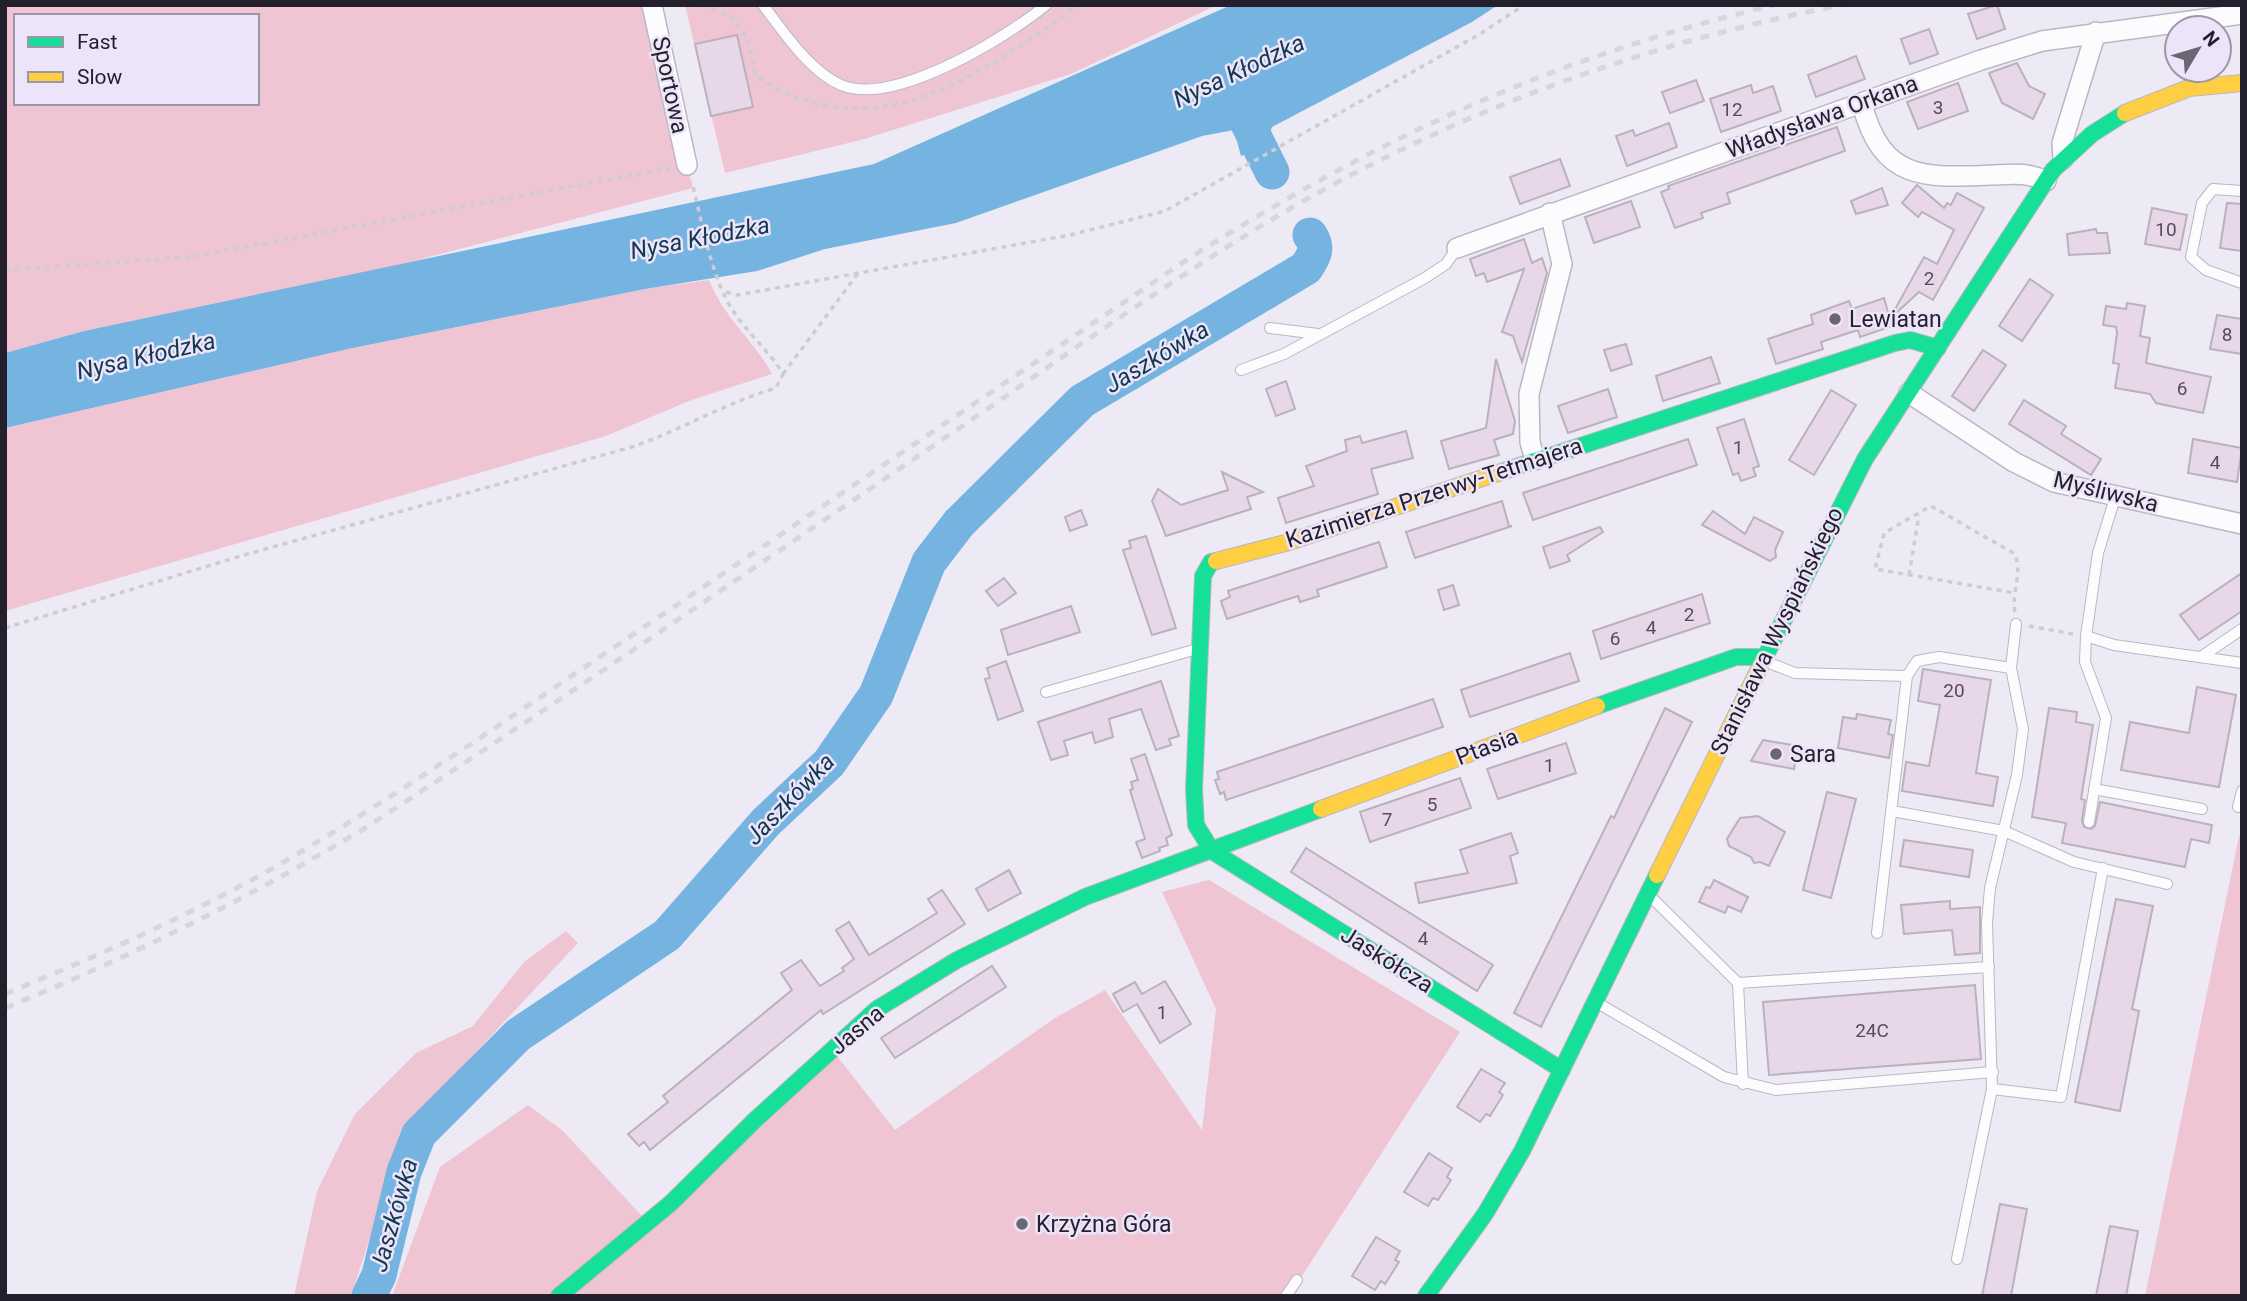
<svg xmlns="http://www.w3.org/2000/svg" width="2247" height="1301" font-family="Roboto,sans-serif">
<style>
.green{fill:#efc5d3;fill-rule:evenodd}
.water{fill:#75b3e0}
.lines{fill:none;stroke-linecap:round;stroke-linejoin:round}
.river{stroke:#75b3e0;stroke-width:35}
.building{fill:#e8d7e8;stroke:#b9b2bc;stroke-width:2}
.lane-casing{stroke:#bbb7c2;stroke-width:12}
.street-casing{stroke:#bbb7c2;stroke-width:22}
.fast-casing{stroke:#bbb7c2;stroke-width:18}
.slow-casing{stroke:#bbb7c2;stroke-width:18}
.path{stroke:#cdccd0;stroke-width:3.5;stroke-dasharray:5 5;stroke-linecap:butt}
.lane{stroke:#fcfcfe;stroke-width:10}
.street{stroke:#fcfcfe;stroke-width:19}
.fast{stroke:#16e098;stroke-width:16}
.slow{stroke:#ffcf43;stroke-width:16}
.rail{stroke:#d8d6db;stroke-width:5;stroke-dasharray:9 9;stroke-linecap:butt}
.poi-dot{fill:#6a6672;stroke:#ece5fa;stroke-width:2.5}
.labels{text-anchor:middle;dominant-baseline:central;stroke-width:5;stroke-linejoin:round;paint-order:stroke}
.number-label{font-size:19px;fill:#554d5b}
.street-label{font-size:23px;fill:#241f2c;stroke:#ece5fa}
.poi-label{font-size:23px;fill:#241f2c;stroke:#ece5fa;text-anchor:start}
.water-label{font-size:24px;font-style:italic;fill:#123851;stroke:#ece5fa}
</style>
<rect width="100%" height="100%" fill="#edeaf5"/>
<g class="green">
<path d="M5 5H648L693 188 383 269 84 331 5 353ZM16 16H257V103H16Z"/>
<path d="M685 5H1217L1071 74 861 140 725 173Z"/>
<path d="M709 280C724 318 753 339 772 374L689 401 606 436 5 611V428L348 349 645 289Z"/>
<path d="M2239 836H2242V1296H2145Z"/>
<path d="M1209 880 1460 1032 1289 1296H392L440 1167 528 1105 563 1131 653 1228 837 1056 895 1130 1055 1018 1105 990 1202 1130 1216 1009 1162 892Z"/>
<path d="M566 931 578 943 432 1099 401 1142 351 1296H294L317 1191 355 1114 416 1053 473 1026 524 962Z"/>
</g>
<path class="water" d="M1231 5H1498L1472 22 1272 127 1266 145 1241 156 1234 130 1202 136 956 223 825 249 757 271 645 289 348 349 5 428V353L84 331 874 164Z"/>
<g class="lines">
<g class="river">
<path d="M1239 106 1272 172"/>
<path d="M369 1296 379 1275 404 1172 419 1134 518 1035 667 935 766 822 829 763 876 695 929 562 959 523 1082 401 1306 268C1314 256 1319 248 1310 235"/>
</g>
</g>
<g class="building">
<path d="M1997 5 2005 29 1977 39 1968 14Z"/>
<path d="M1929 29 1938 54 1910 64 1901 39Z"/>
<path d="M737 35 753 107 711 116 695 44Z"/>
<path d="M1856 56 1865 79 1816 97 1808 75Z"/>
<path d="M2017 63 2029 86 2045 94 2033 119 2002 103 1989 73Z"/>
<path d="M1696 80 1704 101 1670 113 1662 92Z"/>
<path d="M1958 83 1968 111 1918 129 1907 102Z"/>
<path d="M1751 85 1753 93 1773 86 1781 111 1721 132 1710 99Z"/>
<path d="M1669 123 1677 147 1627 166 1616 136 1633 130 1635 136Z"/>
<path d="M1837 127 1845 151 1727 193 1730 203 1701 213 1703 218 1675 228 1661 192 1669 189 1668 186Z"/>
<path d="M1560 159 1570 186 1520 204 1510 177Z"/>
<path d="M1917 185 1944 208 1947 203 1951 205 1957 193 1984 208 1933 300 1919 292 1896 313 1894 311 1924 257 1937 264 1954 230 1922 212 1918 217 1902 203Z"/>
<path d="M1882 188 1888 205 1856 214 1851 201Z"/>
<path d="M1631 201 1640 227 1594 243 1585 217Z"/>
<path d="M2227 203 2242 204V251L2220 248Z"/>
<path d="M2152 208 2187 215 2180 250 2145 244Z"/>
<path d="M2096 229 2097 233H2107L2110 253 2069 255 2067 234Z"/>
<path d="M1524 239 1532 263 1542 258 1547 273 1522 362 1513 336 1502 332 1524 269 1487 282 1484 273 1476 276 1470 259Z"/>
<path d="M2030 279 2053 295 2022 341 1999 326Z"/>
<path d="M1884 298 1892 326 1860 337 1858 330 1821 342 1823 349 1776 364 1768 339 1813 324 1811 315 1849 301 1852 309Z"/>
<path d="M2127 303 2145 306 2140 336 2150 338 2146 363 2211 377 2203 413 2156 403 2150 394 2115 388 2119 364 2113 363 2117 333 2116 327 2103 325 2106 306 2126 309Z"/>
<path d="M2217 315 2242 319V354L2210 349Z"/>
<path d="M1626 344 1632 364 1611 371 1604 350Z"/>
<path d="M1983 350 2006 365 1974 411 1952 396Z"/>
<path d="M1711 357 1720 383 1663 401 1656 376Z"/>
<path d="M1496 359 1515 421 1513 434 1494 440 1499 455 1449 469 1441 441 1486 428Z"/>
<path d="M1286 381 1295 409 1276 416 1266 389Z"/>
<path d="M1608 389 1617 417 1568 433 1558 406Z"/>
<path d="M1831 390 1856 405 1814 475 1789 460Z"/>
<path d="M2024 400 2066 426 2061 434 2101 459 2091 475 2009 424Z"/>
<path d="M1744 419 1759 466 1753 468 1756 476 1741 481 1738 473 1733 475 1717 428Z"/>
<path d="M1406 431 1413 458 1371 469 1378 494 1286 523 1278 498 1314 486 1306 466 1347 451 1345 440 1360 436 1362 443Z"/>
<path d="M1688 439 1697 465 1533 520 1523 493Z"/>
<path d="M2193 439 2242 448 2237 482 2188 473Z"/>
<path d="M1222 472 1263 492 1247 497 1251 509 1166 536 1152 501 1158 489 1181 505 1228 490Z"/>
<path d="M1502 501 1509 526H1512L1415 558 1406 532Z"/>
<path d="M1081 510 1087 525 1070 531 1065 517Z"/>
<path d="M1713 511 1745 534 1754 517 1783 532 1775 550 1776 557 1770 561 1702 525Z"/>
<path d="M1600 527 1603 532 1567 555 1570 561 1550 568 1543 547Z"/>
<path d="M1146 536 1176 628 1152 635 1123 550 1131 548 1129 541Z"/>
<path d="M1379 542 1387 567 1317 590 1319 596 1300 602 1298 596 1227 619 1221 601 1230 597 1228 591Z"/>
<path d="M2242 573V611L2199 640 2180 615Z"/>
<path d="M1004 578 1016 593 998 606 986 591Z"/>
<path d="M1453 585 1459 605 1444 610 1438 590Z"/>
<path d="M1702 594 1710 623 1601 659 1593 631Z"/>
<path d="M1071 606 1080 632 1008 655 1001 630Z"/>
<path d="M1570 653 1579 681 1470 717 1461 690Z"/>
<path d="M1006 661 1023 711 998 720 985 679 990 678 987 668Z"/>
<path d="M1923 669 1991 680 1976 773 1998 777 1993 806 1902 791 1906 762 1929 766 1940 705 1918 701Z"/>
<path d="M1161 681 1179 736 1169 739 1171 745 1156 750 1141 709 1109 719 1113 737 1095 743 1092 732 1064 741 1068 755 1051 760 1038 722Z"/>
<path d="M2197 687 2236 695 2219 787 2121 770 2130 722 2189 733Z"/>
<path d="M1433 699 1443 727 1226 800 1224 792 1220 794 1215 780 1219 779 1217 772Z"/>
<path d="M1665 708 1692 722 1541 1027 1514 1013 1611 816 1614 818Z"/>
<path d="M2049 708 2077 712 2076 722 2093 725 2081 799 2085 800 2082 821 2084 827 2091 829 2095 826 2100 802 2212 825 2209 843 2191 839 2185 867 2062 843 2066 823 2032 817Z"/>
<path d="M1857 714 1891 720 1888 734 1893 735 1889 758 1838 748 1843 717 1856 719Z"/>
<path d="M1763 740 1798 746 1794 769 1751 761Z"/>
<path d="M1566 743 1576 773 1498 799 1487 769Z"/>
<path d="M1145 754 1172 835 1166 838 1168 845 1159 848 1160 851 1142 858 1136 842 1145 839 1130 790 1133 789 1131 782 1138 780 1131 759Z"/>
<path d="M1460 778 1471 808 1370 842 1360 812Z"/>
<path d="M1827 792 1856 799 1831 898 1803 890Z"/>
<path d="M1758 816 1785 832 1769 866 1760 862 1754 863 1751 857 1729 846 1727 839 1740 818Z"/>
<path d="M1511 833 1518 853 1510 856 1517 883 1419 903 1415 883 1468 873 1460 850Z"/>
<path d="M1904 840 1973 850 1969 877 1900 866Z"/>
<path d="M1306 848 1493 965 1477 991 1291 872Z"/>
<path d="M1009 870 1021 893 988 911 976 889Z"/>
<path d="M1714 880 1748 897 1741 912 1728 906 1725 913 1699 902 1706 887 1710 888Z"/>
<path d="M942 890 965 924 823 1014 821 1010 650 1150 644 1142 639 1146 628 1134 668 1102 663 1096 792 990 781 973 801 960 820 986 844 971 842 968 854 959 836 930 849 922 869 955 937 913 928 899Z"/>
<path d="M2116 899 2153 906 2132 1009 2139 1011 2120 1111 2075 1102Z"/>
<path d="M1950 901V909L1980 907V953L1955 955 1952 930 1904 934 1901 905Z"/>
<path d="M992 966 1006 987 895 1058 881 1038Z"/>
<path d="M1165 981 1191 1024 1160 1043 1137 1004 1123 1012 1113 994 1135 982 1142 994Z"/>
<path d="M1975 985 1981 1059 1769 1075 1763 1002Z"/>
<path d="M1481 1069 1505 1083 1499 1092 1503 1095 1490 1116 1486 1114 1480 1122 1457 1107Z"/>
<path d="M1429 1153 1452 1168 1447 1177 1451 1180 1438 1200 1433 1198 1428 1206 1404 1192Z"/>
<path d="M2000 1204 2027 1209 2011 1296H1982Z"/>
<path d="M2110 1226 2138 1231 2126 1296H2096Z"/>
<path d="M1376 1237 1400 1251 1395 1260 1399 1262 1385 1284 1381 1281 1375 1290 1352 1276Z"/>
</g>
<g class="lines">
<defs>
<g id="lane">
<path d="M763 5C784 32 809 71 841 85 893 107 1006 38 1046 5"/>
<path d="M2242 191 2213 189 2202 203 2191 257 2206 270 2242 283"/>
<path d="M1270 328 1318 334"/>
<path d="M1241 370 1284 354 1425 278 1446 264 1457 248"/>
<path d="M2086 636 2114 645 2242 663"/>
<path d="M2201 657 2242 629"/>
<path d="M1764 661 1795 673 1907 676 1877 933"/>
<path d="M1907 676 1917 661 1939 657 2011 668"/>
<path d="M1046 692 1197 649"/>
<path d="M2094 789 2202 809"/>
<path d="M2238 807 2242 791"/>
<path d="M1892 811 2004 831 2074 862 2167 884"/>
<path d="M2089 822 2106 718 2085 662 2086 636 2098 553 2115 498"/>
<path d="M1651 897 1738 983"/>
<path d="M1596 1002 1724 1077 1776 1090 1993 1072"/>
<path d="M1743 1084 1738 983 1989 967"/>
<path d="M1992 1089 2061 1097 2103 868"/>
<path d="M1957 1259 1992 1089 1987 923 1990 888 2017 775 2023 729 2011 668 2016 624"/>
<path d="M1286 1296 1297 1280"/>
</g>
<g id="street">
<path d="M652 5 687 165"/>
<path d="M1862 104C1882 181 1924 178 1993 175 2013 174 2028 172 2046 181"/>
<path d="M2063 159 2062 143 2096 32"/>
<path d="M1457 248 1981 60 2042 41 2242 14"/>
<path d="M1909 393 2014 462 2054 482 2242 524"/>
<path d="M1535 460 1530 442 1529 394 1562 264 1550 213"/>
</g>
<g id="fast">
<path d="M1498 473 1895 343 1910 340 1938 348"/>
<path d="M1216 561 1211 562 1203 576 1194 790 1196 825 1212 851 1562 1070"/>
<path d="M1763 661 1865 459 2053 170 2092 134 2125 113"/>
<path d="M1597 706 1736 657H1765"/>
<path d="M559 1296 671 1203 755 1120 877 1009 957 960 1085 897 1321 809"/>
<path d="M1426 1296 1485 1214 1522 1151 1657 875"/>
</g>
<g id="slow">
<path d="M2125 113 2189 88 2242 83"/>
<path d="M1216 561 1289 542 1498 473"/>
<path d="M1321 809 1597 706"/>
<path d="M1657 875 1763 661"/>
</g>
</defs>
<use href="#lane" class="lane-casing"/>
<use href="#street" class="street-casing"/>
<use href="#fast" class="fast-casing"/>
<use href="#slow" class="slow-casing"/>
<g class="path">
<path d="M702 5C744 18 748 34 755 75 870 155 982 75 1078 5"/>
<path d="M5 270 190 257 670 168"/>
<path d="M726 292 737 295 1070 235 1165 211 1480 34 1524 5"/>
<path d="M783 374 859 272"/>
<path d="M1909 575 1919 515"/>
<path d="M2015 612C2011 590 2023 577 2015 554L1931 506 1884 533 1875 569 2015 593"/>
<path d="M2029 626 2073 634"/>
<path d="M5 628 244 555 632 447C681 430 725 403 776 388L783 374C768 349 744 330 730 306 710 271 702 222 692 182"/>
<path d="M2242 755V759"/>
</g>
<use href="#lane" class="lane"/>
<use href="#street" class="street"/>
<use href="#fast" class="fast"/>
<use href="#slow" class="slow"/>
<g class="rail">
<path d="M5 994C107 952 209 907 304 850 363 815 422 776 480 738L1185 261C1377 138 1551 58 1774 5"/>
<path d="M5 1008C130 957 249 898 365 828 564 699 759 564 955 431 1068 354 1179 273 1298 204 1468 107 1650 42 1842 5"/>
</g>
</g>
<g class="poi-dot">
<circle cx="1835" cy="319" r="7"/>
<circle cx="1776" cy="754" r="7"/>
<circle cx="1022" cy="1224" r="7"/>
</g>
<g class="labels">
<g class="number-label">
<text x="1938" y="107">3</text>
<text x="1732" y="109">12</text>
<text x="2166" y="229">10</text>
<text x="1929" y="278">2</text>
<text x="2227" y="334">8</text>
<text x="2182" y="388">6</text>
<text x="1738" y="447">1</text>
<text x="2215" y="462">4</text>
<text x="1689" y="614">2</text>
<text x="1651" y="627">4</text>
<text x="1615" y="638">6</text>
<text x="1954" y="690">20</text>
<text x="1549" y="765">1</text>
<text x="1432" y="804">5</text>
<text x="1387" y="819">7</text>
<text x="1423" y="938">4</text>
<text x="1162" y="1012">1</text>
<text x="1872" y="1030">24C</text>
</g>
<g class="street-label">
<text transform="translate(670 85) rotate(78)">Sportowa</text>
<text transform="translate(1822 117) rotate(-20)">Władysława Orkana</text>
<text transform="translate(2106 492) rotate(14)">Myśliwska</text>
<text transform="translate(1434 493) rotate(-18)">Kazimierza Przerwy-Tetmajera</text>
<text transform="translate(1777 631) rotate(-64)">Stanisława Wyspiańskiego</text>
<text transform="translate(1487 747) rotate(-21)">Ptasia</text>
<text transform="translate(1387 960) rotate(32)">Jaskółcza</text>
<text transform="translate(857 1030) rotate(-40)">Jasna</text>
</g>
<g class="poi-label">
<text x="1849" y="319">Lewiatan</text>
<text x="1790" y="754">Sara</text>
<text x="1036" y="1224">Krzyżna Góra</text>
</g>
<g class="water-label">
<text transform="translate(1239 71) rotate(-25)">Nysa Kłodzka</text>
<text transform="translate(700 238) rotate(-11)">Nysa Kłodzka</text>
<text transform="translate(146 356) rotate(-13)">Nysa Kłodzka</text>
<text transform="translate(1157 357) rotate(-31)">Jaszkówka</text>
<text transform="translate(790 799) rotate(-46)">Jaszkówka</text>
<text transform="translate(394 1215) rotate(-74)">Jaszkówka</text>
</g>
</g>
<rect width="2247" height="1301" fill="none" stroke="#241f2c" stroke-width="14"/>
<rect x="14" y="14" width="245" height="91" fill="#ece5fa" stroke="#9c96a8" stroke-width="2"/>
<rect x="28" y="37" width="35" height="10" fill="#16e098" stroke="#9c96a8" stroke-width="2"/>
<text x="77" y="49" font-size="21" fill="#241f2c">Fast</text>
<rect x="28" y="72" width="35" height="10" fill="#ffcf43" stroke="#9c96a8" stroke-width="2"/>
<text x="77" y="84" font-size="21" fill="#241f2c">Slow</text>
<g transform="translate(2198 49) rotate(52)"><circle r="33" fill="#ece5fa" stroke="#9c96a8" stroke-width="2"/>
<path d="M0-5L12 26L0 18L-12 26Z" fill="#6a6672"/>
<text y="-10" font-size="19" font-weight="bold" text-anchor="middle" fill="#241f2c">N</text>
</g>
</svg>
